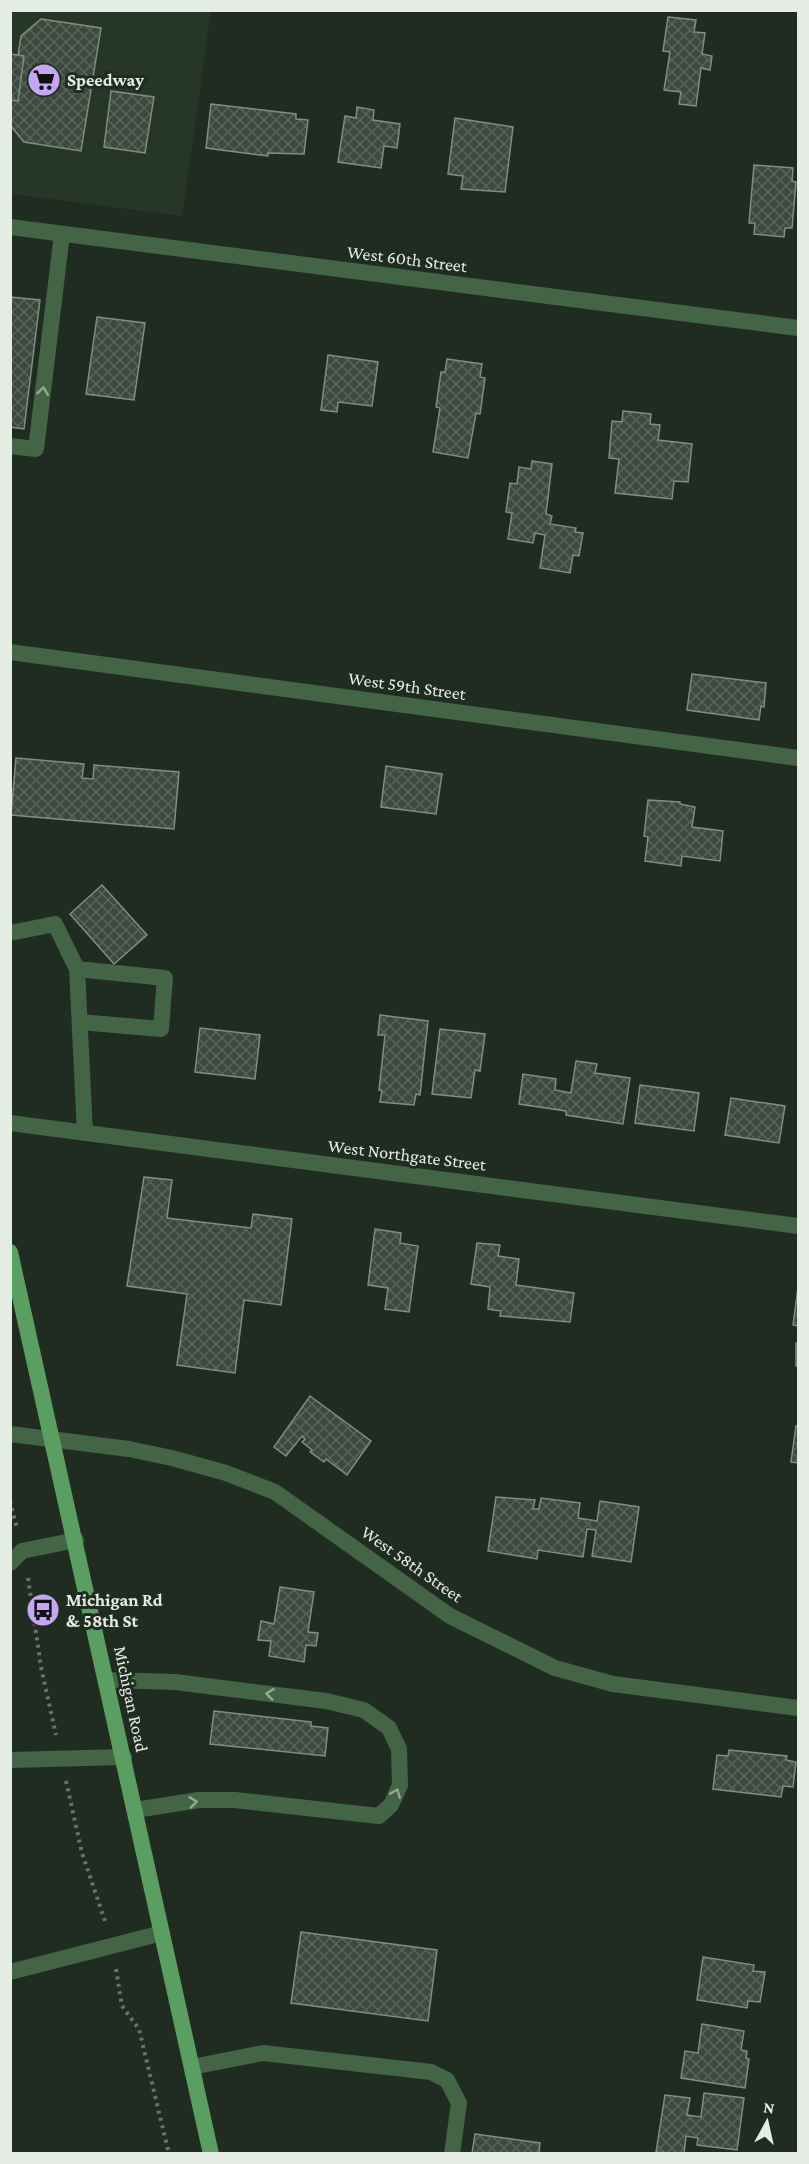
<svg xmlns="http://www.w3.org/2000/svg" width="809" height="2164" font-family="'Crimson Pro',serif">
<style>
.built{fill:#263728}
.building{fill:url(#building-cross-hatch);stroke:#808d80;stroke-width:1.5}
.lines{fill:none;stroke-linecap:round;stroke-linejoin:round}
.path{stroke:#687369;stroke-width:4;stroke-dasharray:3 4.5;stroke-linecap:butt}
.service{stroke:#446446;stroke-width:16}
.minor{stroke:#446446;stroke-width:16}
.primary{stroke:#5a9e61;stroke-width:16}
.oneway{stroke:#94a895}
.labels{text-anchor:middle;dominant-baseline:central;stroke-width:6;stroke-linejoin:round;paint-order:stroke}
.poi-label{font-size:18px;font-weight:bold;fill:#e4ece4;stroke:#202c21;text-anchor:start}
.street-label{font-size:18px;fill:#e4ece4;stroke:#202c21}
</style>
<defs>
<pattern id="building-cross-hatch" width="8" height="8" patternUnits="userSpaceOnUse" patternTransform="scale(1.5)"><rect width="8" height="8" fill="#3c493d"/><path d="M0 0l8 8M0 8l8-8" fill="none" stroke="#586359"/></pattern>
</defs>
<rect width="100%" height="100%" fill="#202c21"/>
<path class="built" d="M11 11H211L182 216 11 194Z"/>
<g class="building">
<path d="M668 17 696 20 694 32 705 33 702 54 712 56 710 70 701 68 696 106 679 104 681 92 664 90 670 52 663 51Z"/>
<path d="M41 19 101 28 81 151 24 142 10 125V106L21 36Z"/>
<path d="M10 54 24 56 18 101 10 100Z"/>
<path d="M111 91 154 97 145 153 104 147Z"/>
<path d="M211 104 296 114V119L308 120 304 154 268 153V156L206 148Z"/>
<path d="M357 107 374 110 373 120 400 124 397 148 384 146 381 168 338 162 345 116 356 118Z"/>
<path d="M455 118 513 127 505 192 461 189 463 176 448 174Z"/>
<path d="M754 165 793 168 792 181 796 182 792 228H785L784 237 754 234 755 223H749Z"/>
<path d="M10 297 40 300 24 429 10 427Z"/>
<path d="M97 317 145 323 134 400 86 394Z"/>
<path d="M328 355 378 362 372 406 338 402 337 412 321 410Z"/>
<path d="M447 359 482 364 480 377 485 378 480 414 476 413 468 458 433 452 440 408 436 407 441 372H445Z"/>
<path d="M623 411 651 414 650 424 660 425 658 440 692 444 688 482 674 481 672 499 615 493 619 459 609 458 612 421 622 422Z"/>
<path d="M532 461 552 464 546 514 552 516 550 524 576 528 575 532 583 533 579 556 573 555 570 573 540 568 545 535 535 533 533 543 508 539 512 513 506 512 510 483 517 484 519 467 531 469Z"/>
<path d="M692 674 766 683 764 707 761 706 759 720 687 710Z"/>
<path d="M16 758 84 764 82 778 93 779 94 765 179 772 174 829 11 815Z"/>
<path d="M386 766 442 774 436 814 381 807Z"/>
<path d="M648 800 680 802V804L695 807 692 827 723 831 720 861 682 856 681 866 645 861 648 837 644 836Z"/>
<path d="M102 885 147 935 114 964 70 914Z"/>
<path d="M380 1015 428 1021 420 1095 416 1094 414 1105 380 1102 382 1091 379 1090 385 1035H378Z"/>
<path d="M200 1028 260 1035 255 1079 195 1072Z"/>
<path d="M440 1029 485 1034 480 1071 475 1070 471 1098 432 1094Z"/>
<path d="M576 1061 597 1064 595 1073 630 1078 623 1124 566 1115V1111L519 1104 523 1074 556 1079 555 1090 571 1093Z"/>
<path d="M640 1085 699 1093 694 1131 635 1123Z"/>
<path d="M731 1098 785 1106 779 1143 725 1135Z"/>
<path d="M144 1177 172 1180 167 1218 251 1228 253 1214 292 1219 281 1305 244 1300 235 1373 177 1365 187 1294 127 1286Z"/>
<path d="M375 1229 401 1233 400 1243 418 1246 409 1312 385 1309 388 1288 368 1285Z"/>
<path d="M477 1243 500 1245 498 1256 519 1259 516 1285 574 1293 570 1322 500 1316 501 1311 488 1309 490 1287 471 1284Z"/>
<path d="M798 1288V1326L793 1325Z"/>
<rect x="796" y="1343" width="2" height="23"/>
<path d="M310 1396 371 1441 347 1475 326 1459 324 1462 310 1452 312 1450 302 1442 305 1439 302 1436 286 1456 274 1447Z"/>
<path d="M796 1426 798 1427V1463L791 1462Z"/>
<path d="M496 1497 535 1500 533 1509H539L541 1498 580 1503 578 1518 597 1521 600 1501 639 1507 631 1562 592 1556 596 1530 587 1529 583 1557 538 1550 537 1559 488 1551Z"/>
<path d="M280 1587 314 1592 308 1632 318 1633 316 1646 306 1645 304 1662 269 1656 271 1641 258 1640 261 1621 274 1624Z"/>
<path d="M214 1711 311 1722V1726L328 1728 325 1756 210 1744Z"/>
<path d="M729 1750 787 1756 786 1760 796 1762 793 1787 783 1786 781 1797 713 1789 717 1755 728 1756Z"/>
<path d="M301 1932 437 1950 428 2021 291 2003Z"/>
<path d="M703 1957 754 1965 753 1971 765 1972 760 2002 748 2001 747 2008 697 2000Z"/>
<path d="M702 2024 744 2031 741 2050 747 2051 746 2058 749 2059 745 2088 681 2078 685 2051 698 2053Z"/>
<path d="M704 2093 744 2098 737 2150 697 2145 698 2138 686 2136 684 2154 656 2152 665 2095 690 2098 687 2115 701 2117Z"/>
<path d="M475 2134 540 2143 539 2154H472Z"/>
</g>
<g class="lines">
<g class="path">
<path d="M10 1501 17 1529"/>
<path d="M28 1578 41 1667 56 1735"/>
<path d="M66 1781 82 1853 106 1924"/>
<path d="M116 1969 122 2006 139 2029 169 2154"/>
</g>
<g class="service">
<path d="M10 446 36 449 62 234"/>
<path d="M10 933 55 924 77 969 85 1133"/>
<path d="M77 969 165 978 161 1029 80 1022"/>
<path d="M10 1563 22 1551 76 1540"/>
<path d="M106 1680 175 1682 326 1701 364 1710 389 1728 399 1749 400 1785 391 1805 379 1816 235 1800H199L135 1810"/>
<path d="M10 1760 124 1757"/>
<path d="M10 1972 162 1933"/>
<path d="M192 2067 263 2053 431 2072 447 2080 459 2103 452 2154"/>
</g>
<g class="minor">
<path d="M10 227 798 328"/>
<path d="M10 652 798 758"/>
<path d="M10 1123 798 1226"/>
<path d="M10 1434 129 1449 172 1458 226 1473 275 1492 450 1616 555 1668 613 1684 798 1708"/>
</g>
<path class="primary" d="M10 1252 211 2154"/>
</g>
<defs><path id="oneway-chevron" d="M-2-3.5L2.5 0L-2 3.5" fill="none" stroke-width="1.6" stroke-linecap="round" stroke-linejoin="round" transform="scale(1.5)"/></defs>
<g class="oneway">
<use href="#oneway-chevron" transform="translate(43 391) rotate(-83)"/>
<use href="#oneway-chevron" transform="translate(270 1694) rotate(-173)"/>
<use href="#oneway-chevron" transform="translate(396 1793) rotate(-68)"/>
<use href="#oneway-chevron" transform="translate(193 1802) rotate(-7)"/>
</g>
<defs>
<symbol id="supermarket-disc" viewBox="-11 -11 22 22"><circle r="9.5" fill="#c5a7f1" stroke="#202c21"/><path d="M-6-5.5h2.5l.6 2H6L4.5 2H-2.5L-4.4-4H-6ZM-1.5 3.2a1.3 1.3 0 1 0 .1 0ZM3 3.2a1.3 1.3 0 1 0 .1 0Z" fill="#111"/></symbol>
<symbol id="bus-disc" viewBox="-11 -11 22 22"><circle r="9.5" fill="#c5a7f1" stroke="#202c21"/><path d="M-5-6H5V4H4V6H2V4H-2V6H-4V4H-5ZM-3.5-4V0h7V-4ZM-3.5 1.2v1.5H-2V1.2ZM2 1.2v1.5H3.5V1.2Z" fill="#111"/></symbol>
</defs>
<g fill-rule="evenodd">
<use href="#supermarket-disc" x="25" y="61" width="38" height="38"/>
<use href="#bus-disc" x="24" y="1591" width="38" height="38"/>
</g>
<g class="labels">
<g class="poi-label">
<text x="67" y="80">Speedway</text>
<text x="66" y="1600">Michigan Rd<tspan x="66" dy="21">&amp; 58th St</tspan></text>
</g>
<g class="street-label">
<text transform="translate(407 259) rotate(7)">West 60th Street</text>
<text transform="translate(407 686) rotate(8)">West 59th Street</text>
<text transform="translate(407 1155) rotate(7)">West Northgate Street</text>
<text transform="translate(412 1564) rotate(35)">West 58th Street</text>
<text transform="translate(131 1699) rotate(78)">Michigan Road</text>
</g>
</g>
<rect width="809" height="2164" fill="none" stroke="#e4ece4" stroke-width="24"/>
<g transform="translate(767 2122) rotate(8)" stroke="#202c21" stroke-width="4.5" paint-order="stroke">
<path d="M0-4.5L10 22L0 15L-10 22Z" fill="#e4ece4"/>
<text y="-9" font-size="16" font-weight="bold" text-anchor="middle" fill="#e4ece4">N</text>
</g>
</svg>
